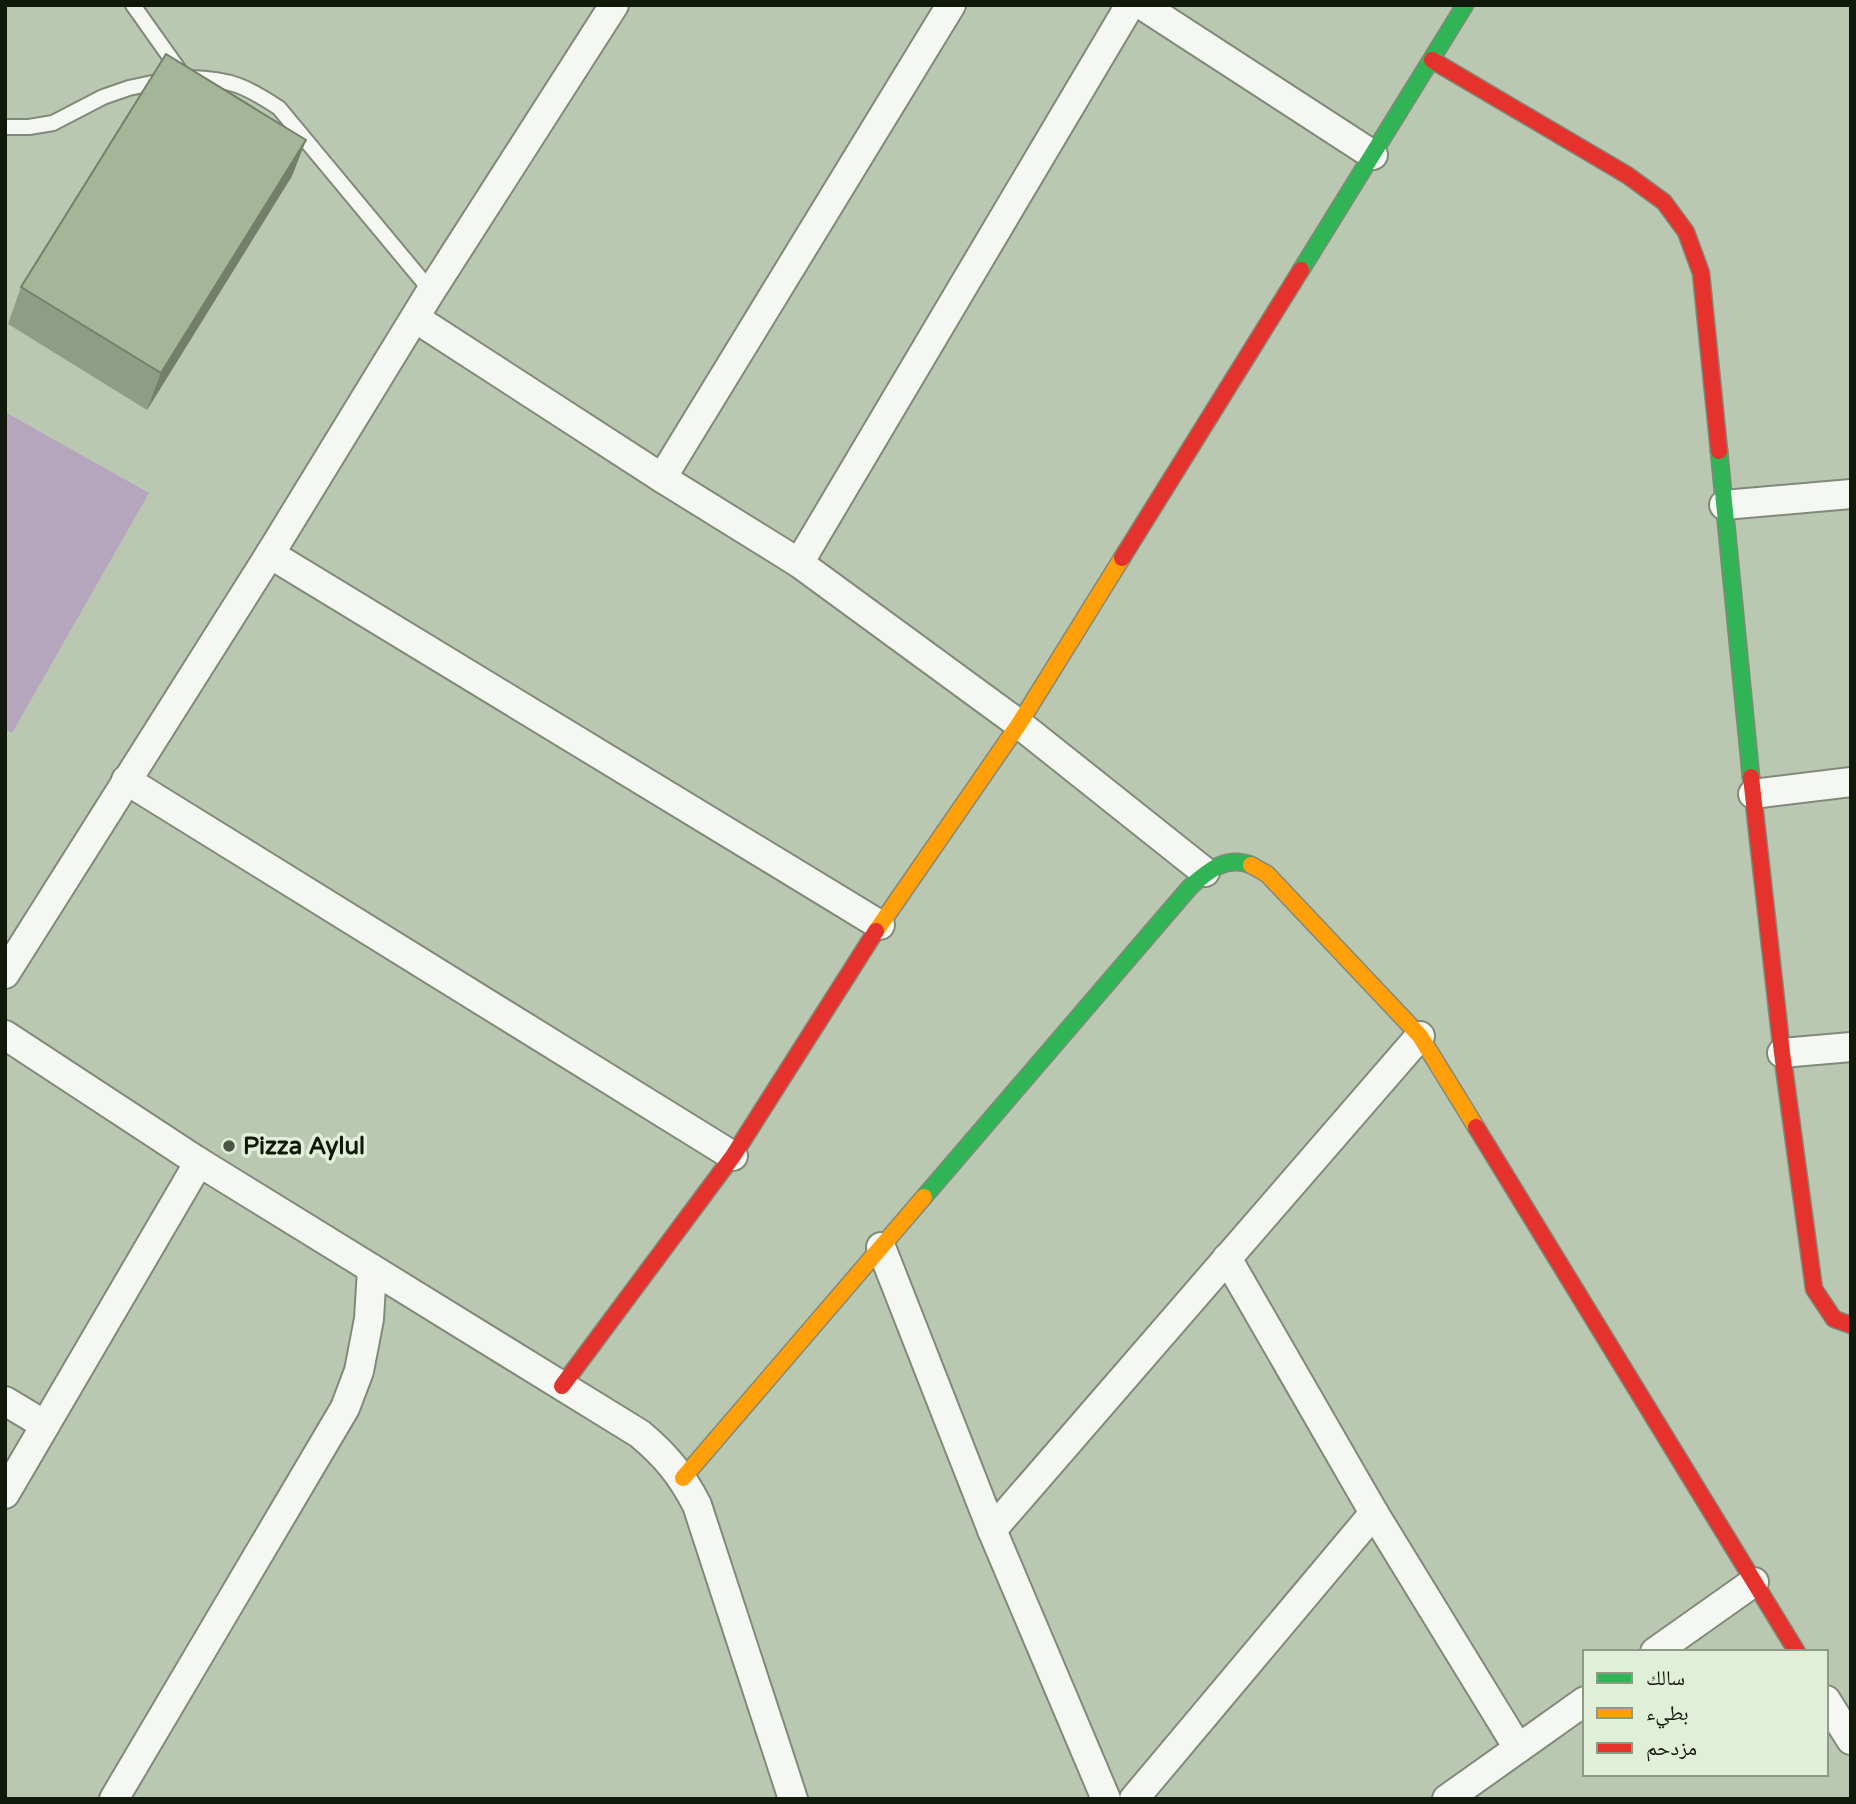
<svg xmlns="http://www.w3.org/2000/svg" width="1856" height="1804" font-family="'Varela Round','Noto Naskh Arabic',sans-serif">
<style>
.green{fill:#b5a6bd}
.lines{fill:none;stroke-linecap:round;stroke-linejoin:round}
.lane-casing{stroke:#808a79;stroke-width:18}
.street-casing{stroke:#808a79;stroke-width:32}
.fast-casing{stroke:#808a79;stroke-width:19}
.slow-casing{stroke:#808a79;stroke-width:19}
.jam-casing{stroke:#808a79;stroke-width:19}
.lane{stroke:#f5f7f3;stroke-width:14}
.street{stroke:#f5f7f3;stroke-width:28}
.fast{stroke:#30b455;stroke-width:16}
.slow{stroke:#ff9f0a;stroke-width:16}
.jam{stroke:#e5322d;stroke-width:16}
.wall{fill:#8e9d83}
.shaded-wall{fill:#747f6a}
.building{fill:#a5b698;stroke:#747f6a;stroke-width:2}
.poi-dot{fill:#4c5744;stroke:#e1eed8;stroke-width:2.5}
.labels{text-anchor:middle;dominant-baseline:central;stroke-width:7;stroke-linejoin:round;paint-order:stroke}
.poi-label{font-size:24px;font-weight:bold;fill:#111a0a;stroke:#e1eed8;text-anchor:start}
</style>
<rect width="100%" height="100%" fill="#bac8b1"/>
<path class="green" d="M5 412 149 493 12 733 5 729Z"/>
<g class="lines">
<defs>
<g id="lane">
<path d="M133 5 179 70"/>
<path d="M190 78C230 79 246 86 279 108L431 291"/>
<path d="M5 127H29L53 123 103 97 129 88 166 80"/>
</g>
<g id="street">
<path d="M1142 5 1373 155"/>
<path d="M415 318 662 478 799 563 1019 724 1205 872"/>
<path d="M662 478 951 5"/>
<path d="M1724 505 1851 494"/>
<path d="M270 554 880 925"/>
<path d="M799 563 1130 5"/>
<path d="M126 780 733 1156"/>
<path d="M1753 794 1851 782"/>
<path d="M5 974 270 554 431 291 614 5"/>
<path d="M5 1035 194 1159 640 1434C666 1456 681 1474 697 1505L793 1799"/>
<path d="M1782 1053 1851 1047"/>
<path d="M881 1247 992 1530 1106 1799"/>
<path d="M1227 1258 1374 1513 1518 1748"/>
<path d="M5 1401 45 1425"/>
<path d="M5 1494 199 1162"/>
<path d="M992 1530 1420 1036"/>
<path d="M1655 1652 1754 1582"/>
<path d="M1826 1700 1851 1740"/>
<path d="M114 1799 345 1408 359 1371 369 1319 372 1269"/>
<path d="M1134 1799 1374 1513"/>
<path d="M1447 1799 1585 1701"/>
</g>
<g id="fast">
<path d="M1301 270 1465 5"/>
<path d="M1719 451 1751 777"/>
<path d="M924 1197 1190 887C1208 871 1226 855 1251 865"/>
</g>
<g id="slow">
<path d="M1251 865 1267 874 1420 1036 1476 1127"/>
<path d="M876 931 1019 724 1122 558"/>
<path d="M683 1478 924 1197"/>
</g>
<g id="jam">
<path d="M1432 60 1627 175 1664 202 1686 232 1701 273 1719 451"/>
<path d="M1122 558 1301 270"/>
<path d="M1751 777 1782 1053 1814 1289 1834 1319 1851 1325"/>
<path d="M1476 1127 1797 1652"/>
<path d="M562 1386 733 1156 876 931"/>
</g>
</defs>
<use href="#lane" class="lane-casing"/>
<use href="#street" class="street-casing"/>
<use href="#fast" class="fast-casing"/>
<use href="#slow" class="slow-casing"/>
<use href="#jam" class="jam-casing"/>
<use href="#lane" class="lane"/>
<use href="#street" class="street"/>
<use href="#fast" class="fast"/>
<use href="#slow" class="slow"/>
<use href="#jam" class="jam"/>
</g>
<path class="wall" d="M306 140 292 176 147 410 8 324 21 287Z"/>
<path class="shaded-wall" d="M306 140 292 176 147 410 161 373Z"/>
<path class="building" d="M166 54 306 140 161 373 21 287Z"/>
<circle class="poi-dot" cx="229" cy="1146" r="7"/>
<g class="labels">
<g class="poi-label">
<text x="243" y="1146">Pizza Aylul</text>
</g>
</g>
<rect width="1856" height="1804" fill="none" stroke="#111a0a" stroke-width="14"/>
<rect x="1583" y="1650" width="245" height="126" fill="#e1eed8" stroke="#8e9986" stroke-width="2"/>
<rect x="1597" y="1673" width="35" height="10" fill="#30b455" stroke="#8e9986" stroke-width="2"/>
<text x="1646" y="1685" font-size="21" fill="#111a0a">سالك</text>
<rect x="1597" y="1708" width="35" height="10" fill="#ff9f0a" stroke="#8e9986" stroke-width="2"/>
<text x="1646" y="1720" font-size="21" fill="#111a0a">بطيء</text>
<rect x="1597" y="1743" width="35" height="10" fill="#e5322d" stroke="#8e9986" stroke-width="2"/>
<text x="1646" y="1755" font-size="21" fill="#111a0a">مزدحم</text>
</svg>
